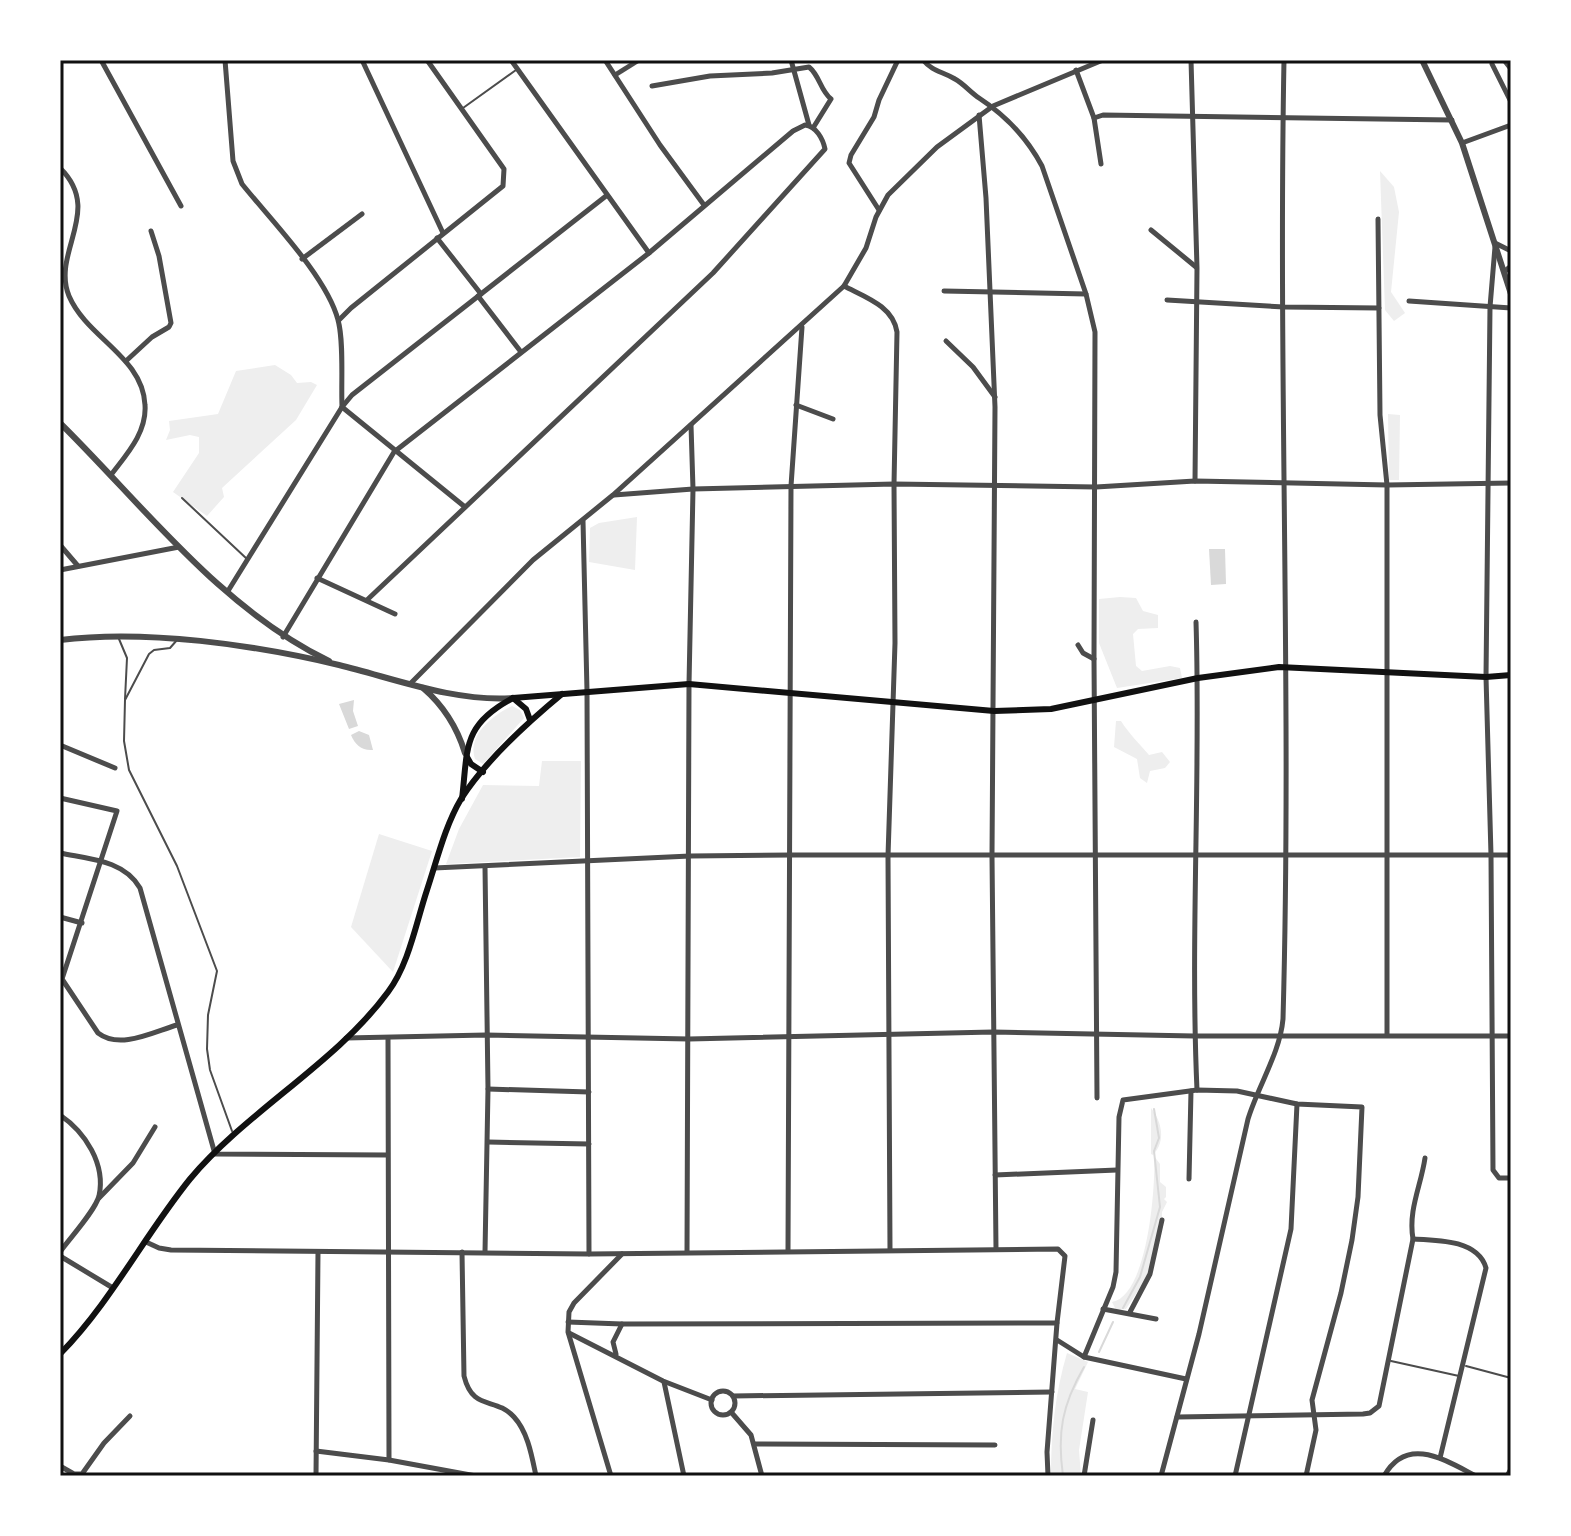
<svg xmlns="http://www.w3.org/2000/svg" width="1571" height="1536" font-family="Jost,sans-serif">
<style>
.green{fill:#eee}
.water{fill:#d9d9d9}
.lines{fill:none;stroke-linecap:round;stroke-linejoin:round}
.stream{stroke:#d9d9d9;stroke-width:2}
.service{stroke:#4c4c4c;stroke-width:2}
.minor{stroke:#4c4c4c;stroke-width:5}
.tertiary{stroke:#4c4c4c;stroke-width:6}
.secondary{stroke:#111;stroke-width:6}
.neatline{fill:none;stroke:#111;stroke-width:3}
</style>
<rect width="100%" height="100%" fill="#fff"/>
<g class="green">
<path d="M1380 171 1394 187 1399 212 1391 292 1405 313 1394 321 1385 310Z"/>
<path d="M275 365 291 375 297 383 311 382 317 385 296 420 222 488 224 497 207 516 173 492 199 453V437L190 435 166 440 170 430 169 421 218 414 236 371Z"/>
<path d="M1388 414 1400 415 1399 480H1389Z"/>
<path d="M637 517 635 570 589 562 590 528 599 523Z"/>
<path d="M1120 597 1136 598 1143 611 1158 615V628L1138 629 1133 634 1136 666 1142 671 1170 666 1180 668 1182 678 1117 688 1099 643V599Z"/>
<path d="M512 706 520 710 524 718 483 764 475 759C467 735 492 716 512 706Z"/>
<path d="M1116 721H1121C1129 734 1139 743 1149 755L1162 752 1170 762 1165 768 1150 771 1147 783 1140 778 1137 759 1114 747Z"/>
<path d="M542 761H581L580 857 446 864 459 829 483 785 539 786Z"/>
<path d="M379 834 432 851 393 972 351 927Z"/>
<path d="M1151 1108C1162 1122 1166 1141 1153 1155L1151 1154Z"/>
<path d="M1154 1156 1160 1164V1182L1166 1187V1197L1164 1199 1167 1202 1162 1212V1218L1158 1224 1159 1228 1147 1277 1126 1309 1116 1310 1112 1302C1148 1296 1156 1184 1154 1156Z"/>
<path d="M1067 1353 1088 1362 1075 1389 1088 1392 1079 1450 1081 1476H1051C1051 1433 1055 1394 1067 1353Z"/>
</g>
<g class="water">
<path d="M1209 549H1225L1226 584 1211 585Z"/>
<path d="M354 700 353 711 358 726 349 729 339 704Z"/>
<path d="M359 731 369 735 373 750C362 751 355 745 351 735Z"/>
</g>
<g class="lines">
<g class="stream">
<path d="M1123 1308 1140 1277 1160 1207 1154 1151 1159 1138 1154 1109"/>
<path d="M1099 1352 1113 1322"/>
<path d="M1063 1476C1057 1433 1062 1405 1084 1367"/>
</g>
<g class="service">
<path d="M463 108 516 70"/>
<path d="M182 498 247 559"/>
<path d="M119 639 127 658 125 699"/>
<path d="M177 640 170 648 154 650 149 654 125 700 124 741 129 770 177 866 217 971 208 1015 207 1049 210 1070 232 1131"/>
<path d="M1391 1361 1459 1376"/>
<path d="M1466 1366 1511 1378"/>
</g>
<g class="minor">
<path d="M101 60 181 206"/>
<path d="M225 60 233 161 242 184C270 219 327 277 338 320 344 341 341 382 342 406"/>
<path d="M362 60 443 233"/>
<path d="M511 60 649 253"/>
<path d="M605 60 660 145 704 205"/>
<path d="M791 60 809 125"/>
<path d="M923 60C933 72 942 71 955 79 964 84 970 92 979 98 1005 115 1027 138 1042 166L1086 294 1095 332 1094 659 1097 1098"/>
<path d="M1191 60 1197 268 1195 481"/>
<path d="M1504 60 1511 69"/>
<path d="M1492 64 1511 102"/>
<path d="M1076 70 1094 118 1103 115 1452 120"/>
<path d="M615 75 639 60"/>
<path d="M652 86 710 76 772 73 809 67C820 76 820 90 831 99L813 128"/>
<path d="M979 115 986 198 995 407 992 856 996 1249"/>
<path d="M1094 118 1101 164"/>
<path d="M1462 143 1511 125"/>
<path d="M60 168C104 211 51 252 69 296 87 338 143 357 145 405 147 433 126 455 111 475"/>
<path d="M879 210 849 163 851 155 874 117 879 100 898 60"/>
<path d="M1378 219 1380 415 1387 485V1035"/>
<path d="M1151 230 1196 267"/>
<path d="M437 238 481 294"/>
<path d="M1495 243 1511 251"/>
<path d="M1495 247 1490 307 1486 677 1491 855 1493 1170 1499 1178H1511"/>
<path d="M302 259 362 214"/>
<path d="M1504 272 1511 266"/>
<path d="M844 286C865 297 893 306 897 332L894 484 895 643 888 856 890 1250"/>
<path d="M944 291 1086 294"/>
<path d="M478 296 521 352"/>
<path d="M1167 300 1284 307 1379 308"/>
<path d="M1409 301 1511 308"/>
<path d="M339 320 351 308 503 186 504 169 427 60"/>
<path d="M946 341 973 367 995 397"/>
<path d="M126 361 152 337 169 327 171 323 159 256 151 231"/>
<path d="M796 405 833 419"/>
<path d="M342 407 465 507"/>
<path d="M614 495 693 489 894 484 1096 487 1195 481 1387 485 1511 483"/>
<path d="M583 521 587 691 589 1254"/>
<path d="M60 545 78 566"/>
<path d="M60 570 179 547"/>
<path d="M317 578 395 614"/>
<path d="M228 591 342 407 352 395 606 196"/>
<path d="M1196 622C1201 778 1190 934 1197 1090"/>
<path d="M283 637 394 452 649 253 793 131 805 125C816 126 823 139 825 149L713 273 367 600"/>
<path d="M1078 645 1083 653 1094 659"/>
<path d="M411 683 533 560 613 495 844 286 866 248 876 217 888 195 937 147 993 106 1103 60"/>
<path d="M60 745 115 768"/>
<path d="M60 798 117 811 62 979"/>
<path d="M60 853C89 859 124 860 140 888L215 1154 387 1155"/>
<path d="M485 867 488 1089 485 1252"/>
<path d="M434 868 690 856 791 855H1511"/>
<path d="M60 917 82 923"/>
<path d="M62 979 98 1033C120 1050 153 1032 177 1025"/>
<path d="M346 1038 486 1035 689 1039 993 1032 1194 1036H1511"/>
<path d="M388 1038 389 1460"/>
<path d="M488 1089 589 1092"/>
<path d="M60 1115C85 1132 106 1164 99 1196 95 1211 70 1238 60 1252"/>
<path d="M488 1142 589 1144"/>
<path d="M995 1175 1117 1170"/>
<path d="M1189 1179 1191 1091"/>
<path d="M99 1198 133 1163 155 1127"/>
<path d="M1413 1239C1438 1240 1478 1240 1486 1268L1440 1458"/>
<path d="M146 1242 159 1248 171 1250 589 1254 1058 1249 1065 1256 1057 1323 1047 1452 1048 1476"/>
<path d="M788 1251 791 486 802 327"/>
<path d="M462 1252 464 1376C473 1412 495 1396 514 1417 528 1432 532 1457 536 1476"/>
<path d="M687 1252 689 684 693 489 691 425"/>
<path d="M60 1256 113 1288"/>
<path d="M1103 1309 1156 1319"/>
<path d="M1130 1312 1150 1274 1162 1220"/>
<path d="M568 1322 622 1324 1057 1323"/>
<path d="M569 1333 663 1381 712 1400"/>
<path d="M1057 1340 1084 1357 1186 1379"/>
<path d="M616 1354 613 1342 622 1324"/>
<path d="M1084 1357 1113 1287 1116 1272 1119 1117 1123 1100 1197 1090 1237 1091 1297 1104 1362 1107 1358 1197 1352 1240 1341 1293 1312 1400 1316 1430 1306 1476"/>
<path d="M664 1382 684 1476"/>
<circle cx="723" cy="1403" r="12"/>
<path d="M733 1396 1052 1392"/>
<path d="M731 1412 751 1435 762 1476"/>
<path d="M1177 1417 1363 1414 1370 1413 1379 1406 1413 1239C1408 1210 1421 1186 1425 1158"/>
<path d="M755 1444 995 1445"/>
<path d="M316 1451 389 1460 476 1476"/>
<path d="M60 1466 74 1474H82L104 1443 130 1416"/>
<path d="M316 1476 318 1252"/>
<path d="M611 1476 568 1332 569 1312 574 1303 622 1254"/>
<path d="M1084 1476 1093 1420"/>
<path d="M1161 1476 1199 1334 1248 1119C1258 1086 1280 1053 1283 1019 1292 699 1278 380 1284 60"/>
<path d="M1235 1476 1291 1229 1297 1104"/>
<path d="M1384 1476C1407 1435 1445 1460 1476 1476"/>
<path d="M1507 1476 1511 1469"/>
</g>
<g class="tertiary">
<path d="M1422 60 1462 143 1511 294"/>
<path d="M60 423C144 506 220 608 329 661"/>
<path d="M60 640C146 629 255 645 339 665 396 679 454 702 513 698"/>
<path d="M423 688C444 706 457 727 465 753"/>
</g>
<g class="secondary">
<path d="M513 698 526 709 530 720"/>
<path d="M467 757 471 764 483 772"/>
<path d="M462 799C468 748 462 725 513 698L689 684 994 711 1051 709 1198 678 1279 667 1486 677 1511 675"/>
<path d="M60 1354C111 1302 144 1236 190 1179 247 1111 336 1063 388 992 409 964 416 923 427 890 437 860 445 826 461 799 485 761 527 723 562 694"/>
</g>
</g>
<rect width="1571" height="1536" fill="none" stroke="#ffffff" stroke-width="124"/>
<rect x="62" y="62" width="1447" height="1412" class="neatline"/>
</svg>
